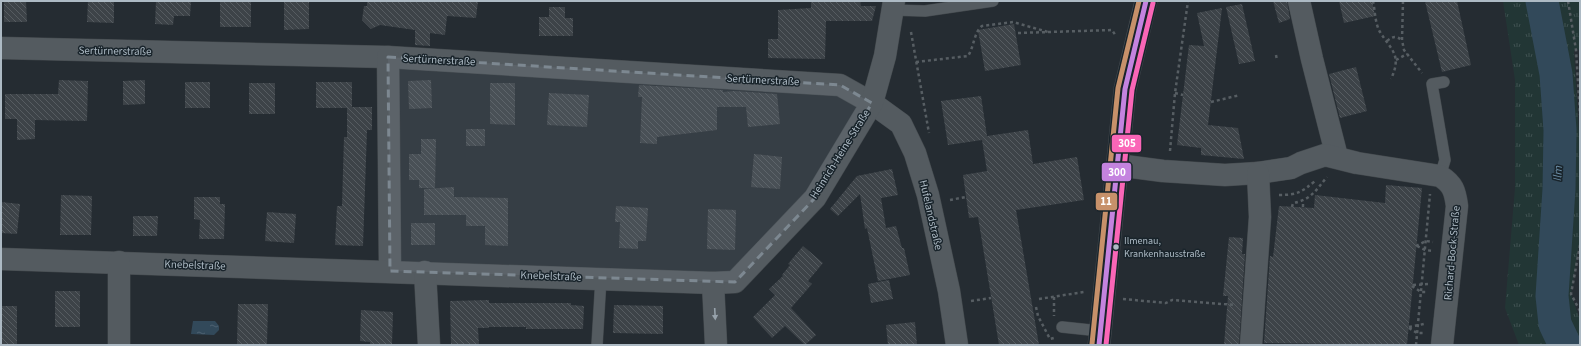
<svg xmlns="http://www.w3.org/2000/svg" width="1581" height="346" font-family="'Source Sans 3',sans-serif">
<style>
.grass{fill:url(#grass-tufts)}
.water{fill:url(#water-ripples)}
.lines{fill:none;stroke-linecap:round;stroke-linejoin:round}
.river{stroke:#32495a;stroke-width:33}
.building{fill:url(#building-back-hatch)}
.lane-casing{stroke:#42484c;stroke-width:12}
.street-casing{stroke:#42484c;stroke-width:23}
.secondary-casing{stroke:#42484c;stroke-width:23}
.path{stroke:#575e63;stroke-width:2.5;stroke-dasharray:3 3;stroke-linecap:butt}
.lane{stroke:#545b60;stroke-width:11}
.street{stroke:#545b60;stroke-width:22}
.secondary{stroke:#585e65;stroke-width:22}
.bus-1-casing{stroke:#19242b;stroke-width:8}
.bus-2-casing{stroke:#19242b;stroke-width:8}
.bus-3-casing{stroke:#19242b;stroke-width:8}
.bus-1{stroke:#c483df;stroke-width:5}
.bus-2{stroke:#fa66b7;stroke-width:5}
.bus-3{stroke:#c7916a;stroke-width:5}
.oneway{fill:#97a2ab}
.marked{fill:#7d8891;fill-opacity:0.2;stroke:#7d8891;stroke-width:3;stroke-dasharray:8 5;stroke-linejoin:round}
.bus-dot{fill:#adbac4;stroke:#19242b;stroke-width:1.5}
.labels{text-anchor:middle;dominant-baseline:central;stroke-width:3;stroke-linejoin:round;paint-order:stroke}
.bus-label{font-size:10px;fill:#adbac4;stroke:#19242b;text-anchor:start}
.street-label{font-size:11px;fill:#adbac4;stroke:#19242b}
.water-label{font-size:12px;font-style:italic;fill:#6e90a9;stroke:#19242b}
.line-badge{stroke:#19242b;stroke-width:1.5}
.badge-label{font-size:11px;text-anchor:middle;font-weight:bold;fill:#fff}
</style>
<defs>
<pattern id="grass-tufts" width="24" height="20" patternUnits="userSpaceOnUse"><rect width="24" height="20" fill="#223635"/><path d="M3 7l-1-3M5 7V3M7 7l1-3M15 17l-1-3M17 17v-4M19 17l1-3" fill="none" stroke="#3f5151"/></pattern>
<pattern id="water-ripples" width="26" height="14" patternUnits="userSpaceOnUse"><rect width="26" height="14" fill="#32495a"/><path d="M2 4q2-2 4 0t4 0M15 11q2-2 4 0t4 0" fill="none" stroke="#4d6170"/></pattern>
<pattern id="building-back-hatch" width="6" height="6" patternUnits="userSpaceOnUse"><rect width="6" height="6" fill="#3d4348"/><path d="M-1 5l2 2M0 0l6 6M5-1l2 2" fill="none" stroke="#565c61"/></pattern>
</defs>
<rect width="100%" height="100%" fill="#252c32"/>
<path class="grass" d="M1503 1H1580V49L1574 51 1580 151V238L1571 294 1580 320V345H1519L1505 308 1515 188V80Z"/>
<path class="water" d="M193 321H215L219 326V330L214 335 191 334Z"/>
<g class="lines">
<path class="river" d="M1542 1 1556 74 1560 130 1559 189 1552 296 1555 324 1565 345"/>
</g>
<g class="building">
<path d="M4 1H26L27 22H4Z"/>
<path d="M88 1H114V23L87 22Z"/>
<path d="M156 1H191L190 16H174L173 25 155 24Z"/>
<path d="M367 1H478L476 18 447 16 445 35 430 33V46L415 45V30L380 25 371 29 362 20 364 6H367Z"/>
<path d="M811 1H860L861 6H876L872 21H826L825 59 768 58V39H778V10L811 8Z"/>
<path d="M1273 1H1287L1290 19 1279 23Z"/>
<path d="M1339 1H1372L1375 16 1344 23Z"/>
<path d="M1425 1H1457L1471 65 1442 72Z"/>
<rect x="220" y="2" width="31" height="25"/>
<path d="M284 2H309V29L284 30Z"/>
<path d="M1242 4 1255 61 1239 64 1226 7Z"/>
<path d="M549 7H565V18H573V36H539V17H549Z"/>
<path d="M1222 8 1208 125 1238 128 1244 159 1201 155V148L1177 145 1189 45 1204 46 1197 13Z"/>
<path d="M1014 24 1021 65 985 71 978 30Z"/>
<path d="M1356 67 1367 111 1340 118 1329 74Z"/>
<path d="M59 80 88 81 87 121 35 120V139L17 140V119H5V94H58Z"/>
<path d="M145 80V104L123 105V81Z"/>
<path d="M431 80 432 108 409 109 408 81Z"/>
<rect x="185" y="82" width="25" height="26"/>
<path d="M316 82H352V107H372V130H367L363 246 335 245 337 206H342L344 137H347V108H316Z"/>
<rect x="249" y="83" width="26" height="31"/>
<path d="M490 83H515V125L490 124Z"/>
<path d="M639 85 723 90V92L734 91 777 94 780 124 748 127 746 107H717V130L657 137V144L640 143 642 97H638Z"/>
<path d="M549 93 589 95 587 127 547 125Z"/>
<path d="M981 96 987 136 1028 130 1033 164 1077 157 1084 200 1016 210 1039 345H999L978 217 969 218 963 175 987 171 982 140 948 145 941 101Z"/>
<rect x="466" y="129" width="19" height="17"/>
<path d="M421 139H436L435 188H419V180H409V154H421Z"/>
<path d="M754 154 782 157 780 189 751 187Z"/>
<path d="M892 169 898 195 881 198 886 228 896 226 902 248H904L910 275 878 281 867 228 865 229 860 194 838 216 830 209 857 176Z"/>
<path d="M1386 185 1422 188 1407 345 1264 343 1270 256 1273 257 1279 206 1314 208 1315 195 1385 203Z"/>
<path d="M454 187V197L508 198V246L485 245V226H466V215H424V189Z"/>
<path d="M61 195 92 196 91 235H60Z"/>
<path d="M194 197H220V204H225L224 239H199L200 220 194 219Z"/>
<path d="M1 202 20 204 17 234 1 233Z"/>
<path d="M616 206 648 208 646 241H638V249L619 248 620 222H615Z"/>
<path d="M708 209 736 210 735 250 707 249Z"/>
<path d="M267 212 296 214 294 243 265 241Z"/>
<path d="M133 216H158L157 236H133Z"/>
<rect x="411" y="223" width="24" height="22"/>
<path d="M1229 237 1243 238 1242 254H1245L1239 345H1224L1228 296H1223Z"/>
<path d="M803 246 823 263 808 281 812 284 791 308 816 335 805 345 785 326 772 338 753 317 775 295 769 289 783 276 782 275 790 265 788 264Z"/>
<path d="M889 280 893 299 871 303 868 284Z"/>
<rect x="55" y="291" width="25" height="36"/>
<path d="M489 300V303H571V305L584 306 583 329H526V327H489V328H478L479 345H451L450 301Z"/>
<path d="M238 304H268L267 344H237Z"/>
<path d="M614 305 663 306V334L613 333Z"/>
<rect x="1" y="306" width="16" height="39"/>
<path d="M361 310 393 312 392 345H370V342L360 341Z"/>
<path d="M915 322 917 345H888L886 325Z"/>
</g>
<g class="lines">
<defs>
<g id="lane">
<path d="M893 10 925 11 993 1"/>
<path d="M1440 176 1445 160 1432 84 1444 82"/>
<path d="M1062 327 1100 331"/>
<path d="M597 345 601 278"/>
</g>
<g id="street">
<path d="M1299 1 1312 59 1337 157"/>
<path d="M1 48 388 57 840 85 872 103 901 124 915 153 928 195 949 291 957 345"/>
<path d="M388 57 390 271"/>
<path d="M1117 165 1163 171 1225 175 1258 173 1291 168 1301 163 1325 155 1357 163 1440 176C1453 184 1455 191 1457 206L1442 345"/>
<path d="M1 259 713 283 735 282 815 198 872 103 885 56 894 1"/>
<path d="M425 272 429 345"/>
<path d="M713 283 716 345"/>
<path d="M119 345V262"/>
<path d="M1251 345 1260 217 1258 173"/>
</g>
<path id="secondary" d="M1099 345 1125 89 1146 1"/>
</defs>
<use href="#lane" class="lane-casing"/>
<use href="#street" class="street-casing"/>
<use href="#secondary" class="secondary-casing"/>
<g class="path">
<path d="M1373 1C1375 10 1375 24 1380 32 1392 51 1402 55 1391 79"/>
<path d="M1403 1 1402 40 1404 50 1422 73"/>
<path d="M1568 1 1576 50 1580 115"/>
<path d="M911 32 929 133"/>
<path d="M1018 33 1112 30 1116 36"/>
<path d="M1387 41C1393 36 1396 36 1402 40"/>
<path d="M1276 55 1277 60"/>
<path d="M1396 60 1407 54"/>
<path d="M916 62 968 56C974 47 974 32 982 26L1013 22 1048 32"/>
<path d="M1175 93 1183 95"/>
<path d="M1211 102 1240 95"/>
<path d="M1170 151 1175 93 1188 1"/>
<path d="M1279 195C1297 195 1302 192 1315 181"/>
<path d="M950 200 966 197"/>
<path d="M1292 207 1293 203C1311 200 1316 190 1327 177"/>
<path d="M1303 207V201"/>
<path d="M1580 245 1571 294 1580 311"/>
<path d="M1416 246 1426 241 1433 242"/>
<path d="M1417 246 1425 250 1433 251"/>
<path d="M1413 285 1430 284"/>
<path d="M1412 286 1421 292H1428"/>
<path d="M1054 297V316"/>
<path d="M1039 299 1084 292"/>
<path d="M1123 299 1166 303 1172 300 1235 305"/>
<path d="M971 301 991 298"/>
<path d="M1036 307 1038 316 1050 339 1054 338"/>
<path d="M1409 327 1424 324"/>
<path d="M1409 328 1417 333H1425"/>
<path d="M1416 345 1430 194"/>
</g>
<use href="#lane" class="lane"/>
<use href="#street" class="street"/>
<use href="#secondary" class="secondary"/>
<defs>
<path id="bus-1" d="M1099 345 1125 89 1146 1"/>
<path id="bus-2" d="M1106 345 1132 90 1153 3"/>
<path id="bus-3" d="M1092 344 1118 88 1139 1"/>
</defs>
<use href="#bus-1" class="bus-1-casing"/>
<use href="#bus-2" class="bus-2-casing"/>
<use href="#bus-3" class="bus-3-casing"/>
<use href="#bus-1" class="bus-1"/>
<use href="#bus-2" class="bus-2"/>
<use href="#bus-3" class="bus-3"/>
</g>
<defs><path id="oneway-solid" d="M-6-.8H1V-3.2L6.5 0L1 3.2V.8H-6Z"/></defs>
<use class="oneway" href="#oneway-solid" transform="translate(715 314) rotate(87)"/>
<path class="marked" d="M388 57 840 85 872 103 815 198 735 282 390 271Z"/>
<circle class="bus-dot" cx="1116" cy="247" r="3.5"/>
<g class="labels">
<g class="bus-label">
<text x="1124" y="241">Ilmenau,<tspan x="1124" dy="13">Krankenhausstraße</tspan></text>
</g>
<g class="street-label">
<text transform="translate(115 51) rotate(1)">Sertürnerstraße</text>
<text transform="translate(439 60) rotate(3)">Sertürnerstraße</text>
<text transform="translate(763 80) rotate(3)">Sertürnerstraße</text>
<text transform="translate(840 154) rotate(-58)">Heinrich-Heine-Straße</text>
<text transform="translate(931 215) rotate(77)">Hufelandstraße</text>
<text transform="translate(1452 253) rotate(-85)">Richard-Bock-Straße</text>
<text transform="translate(195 265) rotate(2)">Knebelstraße</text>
<text transform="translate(551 276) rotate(2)">Knebelstraße</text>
</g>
<g class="water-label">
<text transform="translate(1558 173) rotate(-87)">Ilm</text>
</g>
</g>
<g class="line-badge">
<rect x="1111" y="134" width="31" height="19" rx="4" fill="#fa66b7"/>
<rect x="1101" y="162" width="31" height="20" rx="4" fill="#c483df"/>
<rect x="1095" y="192" width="23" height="19" rx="4" fill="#c7916a"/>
</g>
<g class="badge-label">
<text x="1127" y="147">305</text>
<text x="1117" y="176">300</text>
<text x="1106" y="205">11</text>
</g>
<rect width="1581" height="346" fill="none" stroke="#adbac4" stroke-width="4"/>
</svg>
